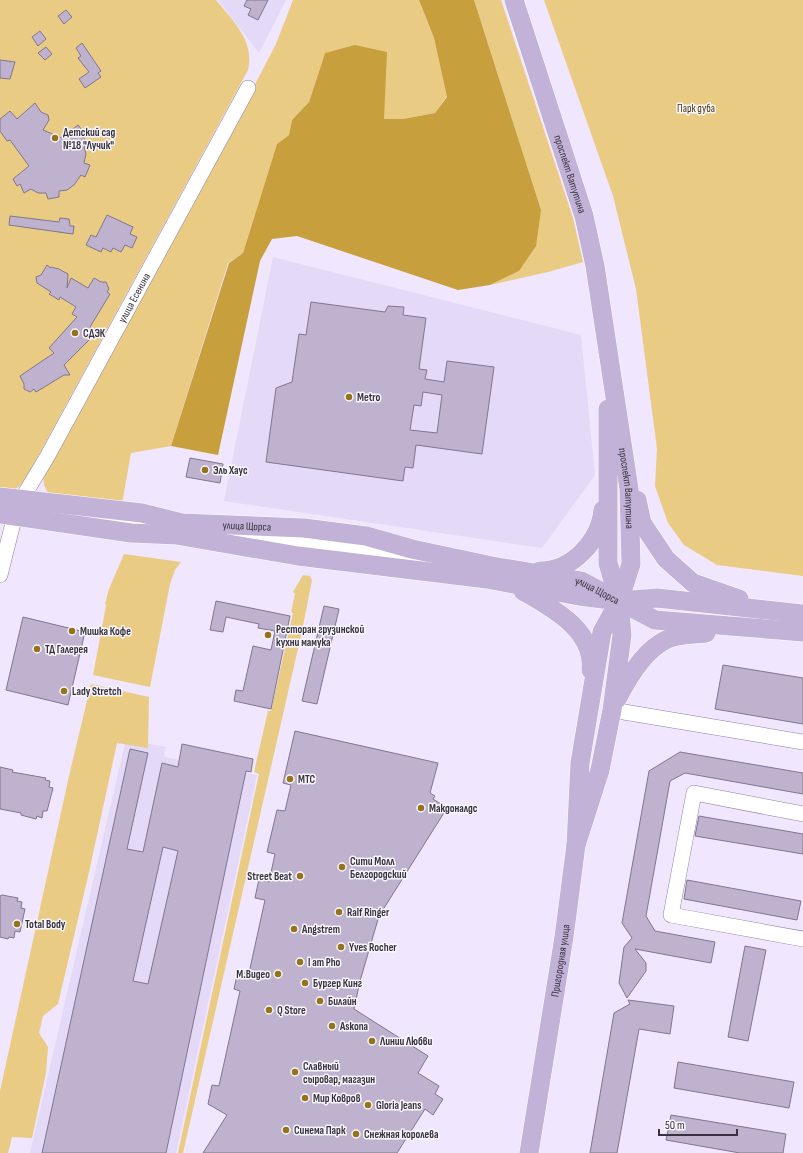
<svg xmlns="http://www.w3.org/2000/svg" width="803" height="1153" font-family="'Sofia Sans Condensed',sans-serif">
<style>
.built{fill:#e4d9f6}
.green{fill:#eacb83}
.forest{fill:#c79f3d}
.building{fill:#beb2cf;stroke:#817590;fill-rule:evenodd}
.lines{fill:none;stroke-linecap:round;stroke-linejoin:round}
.minor-casing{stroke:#8e829e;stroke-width:16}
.major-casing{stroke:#fff;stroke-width:20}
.minor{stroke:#fff;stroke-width:15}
.major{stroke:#c2b2d7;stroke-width:19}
.poi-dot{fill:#94731b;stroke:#f9f7fd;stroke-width:1.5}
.labels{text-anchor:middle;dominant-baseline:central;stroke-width:3;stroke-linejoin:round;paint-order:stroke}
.park-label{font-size:11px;fill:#44340a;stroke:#f9f7fd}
.poi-label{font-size:11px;font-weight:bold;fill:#37323e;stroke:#f9f7fd;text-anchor:start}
.street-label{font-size:11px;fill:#37323e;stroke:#f9f7fd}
</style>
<rect width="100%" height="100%" fill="#f0e6fe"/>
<g class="built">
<path d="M218 0H286L259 53Z"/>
<path d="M273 257 581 335 595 475 542 548 224 501Z"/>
<path d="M126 739 166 747 164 757 257 775 176 1153H30Z"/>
</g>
<g class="green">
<path d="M0 0H216C233 21 255 41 248 70L30 471C20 487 19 491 0 491Z"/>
<path d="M293 0H419L434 38 447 96 435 113 403 119H384L325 53 309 102 292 120 289 135 277 144 243 253 228 263 171 446 131 453 122 504 49 495 44 485 43 473 252 90 276 44Z"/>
<path d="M474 0H501L573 218 583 262 548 272 490 285 519 271 541 210Z"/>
<path d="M544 0H803V576L717 565 684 545 668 523 655 486 657 449 636 289 613 196Z"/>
<path d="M124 554 181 562 175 570 170 584 150 687 93 675 106 606 105 604 109 589Z"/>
<path d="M303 575 310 576 312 580 302 631 183 1153H178L259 774 254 772 268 711H271L293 613 291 612 295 594 293 592Z"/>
<path d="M91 684 149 697 148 748 117 743 89 872 58 1004 43 1016 39 1033 48 1047 46 1073 32 1138 12 1137 8 1153H0V1091L69 776Z"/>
</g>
<path class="forest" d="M419 0H474L541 210 536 246 519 271 490 285 458 290 297 236 272 239 260 261 218 455 171 446 229 263 243 253 277 144 289 135 292 120 309 102 325 53 355 45 387 52 384 119H403L435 113 447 97 434 38Z"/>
<g class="building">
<path d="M247 0H268L258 20 248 15 251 9 244 6Z"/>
<path d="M66 10 72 17 64 24 58 16Z"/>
<path d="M40 31 46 39 38 46 32 37Z"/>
<path d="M82 43 101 71 98 73 101 77 85 88 79 79 89 72 78 58 81 56 76 48Z"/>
<path d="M46 47 52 54 45 60 38 53Z"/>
<path d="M0 60 15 62 10 79 0 78Z"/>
<path d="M35 103 41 112 48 115 49 120 43 130 62 138 78 125 84 133 82 136 88 143 84 147 86 154 84 163 90 165 85 177 81 175 74 185 67 190 59 191V197L48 199 46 193H38L31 189 24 193 20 184 17 186 13 179 29 166 10 140 7 141 0 131V119L10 111 17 119Z"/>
<path d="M107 215 133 227 130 234 137 237 132 248 125 245 121 252 113 248 111 252 103 248 101 252 86 245 91 235 96 237Z"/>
<path d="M10 216 59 222 60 218 69 219 70 226H74L73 234 9 225Z"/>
<path d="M47 265 51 268 52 267 57 269V268L68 274 67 288 71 278 88 288 94 278 101 282H106L109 289 107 292 110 294 90 327 98 335 92 337 64 365 70 375H64L36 392 34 389 30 392 24 389V384L20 376 54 353 49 348 77 317 72 314 76 307 60 297 59 300 49 294 51 292 37 283 36 277 41 275Z"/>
<path d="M311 302 385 312 388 306 404 307 403 315 426 318 419 369 427 370 425 379 444 382 447 361 494 367 482 454 416 445 413 468 405 467 403 481 266 462 276 388 292 382 299 334 306 335ZM423 392 442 395 437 433 410 430 414 405 421 406Z"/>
<path d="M190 458 223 464 220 483 186 477Z"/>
<path d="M216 601 290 616 271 709 234 701 236 690 243 691 253 646 271 650 275 631 258 628 259 624 226 617 223 632 210 630Z"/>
<path d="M324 606 339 609 317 704 302 701Z"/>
<path d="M23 617 85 632 68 705 6 690Z"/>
<path d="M723 665 803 678V724L715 709Z"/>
<path d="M295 731 438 763 430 793 435 796 433 799 447 808 379 916 360 981 354 1009 428 1056 418 1073 439 1086 435 1094 443 1099 433 1115 425 1109 397 1153H203L227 1115 208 1104 212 1085 219 1086 240 991 234 989 238 971 249 973 265 900 255 898 259 879 269 882 275 854 267 852 277 810 285 811 291 785 283 783Z"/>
<path d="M182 744 253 759 251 772 246 771 166 1153H42L130 749 148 753 127 849 143 852 162 763 178 767ZM163 847 178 851 148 984 133 981Z"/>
<path d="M680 752 803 773V794L685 773 670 781 646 916 655 931 715 942 711 963 635 949 646 963V971L627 998 619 983 624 947 632 938 622 923 649 771Z"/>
<path d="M0 767 13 770 12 772 46 778 45 780 50 781 49 787 53 788 47 811H43L42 818 37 816 36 819 21 815V813L0 809Z"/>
<path d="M699 816 803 834V854L695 836Z"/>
<path d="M687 880 801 901 797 920 684 899Z"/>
<path d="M2 895 18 898 17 901 22 902 21 908 25 909 20 932 15 931 14 938 9 937 8 939 0 937V896Z"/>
<path d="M745 946 766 950 748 1041 728 1037Z"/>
<path d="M628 1000 674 1006 670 1034 639 1029 617 1153H590L614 1013 630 1004Z"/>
<path d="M678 1062 794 1082 789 1108 674 1088Z"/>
<path d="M671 1115 786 1134 783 1153H740L666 1140Z"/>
</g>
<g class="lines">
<defs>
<g id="minor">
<path d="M56 512 157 527"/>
<path d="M219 534C290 540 360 549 431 562"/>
<path id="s1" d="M0 575 17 507 47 457 248 88"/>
<path d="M612 710 803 742"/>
<path d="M803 814 694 793 671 915 803 939"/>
</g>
<g id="major">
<path id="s2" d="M514 0 584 216 595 266 629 489 631 564 619 601 602 632 580 763 576 845"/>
<path id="s3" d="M0 497 142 513 182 523 304 528 366 536 412 549 492 566 581 581 655 620 803 632"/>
<path d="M637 500 642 523 666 559 693 583 739 599"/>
<path d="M0 514 131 533 176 535 298 556 487 579 579 596 619 601 657 598 803 614"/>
<path d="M540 571C572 571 600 541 603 510"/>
<path d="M523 591C552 608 595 630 591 670"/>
<path d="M617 699C629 676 649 641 678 636 687 634 697 634 706 633"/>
<path id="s4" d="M529 1153 564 937 576 845 600 770 612 710 622 635 619 601 608 563V409"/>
</g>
</defs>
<use href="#minor" class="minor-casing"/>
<use href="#major" class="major-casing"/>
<use href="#minor" class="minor"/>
<use href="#major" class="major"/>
</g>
<g class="poi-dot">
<circle cx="55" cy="138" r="4"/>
<circle cx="75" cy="333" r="4"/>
<circle cx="349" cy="397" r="4"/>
<circle cx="205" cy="470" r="4"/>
<circle cx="72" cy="631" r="4"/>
<circle cx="268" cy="635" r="4"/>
<circle cx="37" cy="649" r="4"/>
<circle cx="64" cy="691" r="4"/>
<circle cx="290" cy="779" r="4"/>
<circle cx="421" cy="808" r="4"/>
<circle cx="342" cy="867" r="4"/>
<circle cx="300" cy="876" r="4"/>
<circle cx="339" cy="912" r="4"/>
<circle cx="17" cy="924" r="4"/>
<circle cx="294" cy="929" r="4"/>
<circle cx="341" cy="947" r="4"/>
<circle cx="300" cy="962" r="4"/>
<circle cx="278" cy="974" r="4"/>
<circle cx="305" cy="983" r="4"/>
<circle cx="320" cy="1001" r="4"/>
<circle cx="269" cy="1010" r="4"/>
<circle cx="332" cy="1026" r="4"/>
<circle cx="372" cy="1041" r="4"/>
<circle cx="295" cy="1072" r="4"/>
<circle cx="305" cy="1098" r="4"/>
<circle cx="368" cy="1105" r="4"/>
<circle cx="286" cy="1130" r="4"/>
<circle cx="356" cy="1134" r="4"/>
</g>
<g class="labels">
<g class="park-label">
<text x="696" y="108">Парк дуба</text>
</g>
<g class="poi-label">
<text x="63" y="132">Детский сад<tspan x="63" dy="13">№18 "Лучик"</tspan></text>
<text x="83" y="333">СДЭК</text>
<text x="357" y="397">Metro</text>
<text x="213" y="470">Эль Хаус</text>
<text x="276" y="629">Ресторан грузинской<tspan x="276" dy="13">кухни мамука</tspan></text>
<text x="80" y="631">Мишка Кофе</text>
<text x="45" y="649">ТД Галерея</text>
<text x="72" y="691">Lady Stretch</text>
<text x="298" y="779">МТС</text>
<text x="429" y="808">Макдоналдс</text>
<text x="350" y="861">Сити Молл<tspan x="350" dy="13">Белгородский</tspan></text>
<text x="292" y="876" text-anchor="end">Street Beat</text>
<text x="347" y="912">Ralf Ringer</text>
<text x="25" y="924">Total Body</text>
<text x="302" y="929">Angstrem</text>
<text x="349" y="947">Yves Rocher</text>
<text x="308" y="962">I am Pho</text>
<text x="270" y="974" text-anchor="end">М.Видео</text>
<text x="313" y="983">Бургер Кинг</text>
<text x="328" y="1001">Билайн</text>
<text x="277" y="1010">Q Store</text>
<text x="340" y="1026">Askona</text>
<text x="380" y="1041">Линии Любви</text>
<text x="303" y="1066">Славный<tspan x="303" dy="13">сыровар, магазин</tspan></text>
<text x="313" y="1098">Мир Ковров</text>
<text x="376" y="1105">Gloria Jeans</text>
<text x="294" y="1130">Синема Парк</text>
<text x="364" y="1134">Снежная королева</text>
</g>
<g class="street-label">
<text stroke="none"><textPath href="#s2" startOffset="183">проспект Ватутина</textPath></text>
<text stroke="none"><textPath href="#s1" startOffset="310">улица Есенина</textPath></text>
<text stroke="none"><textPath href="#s2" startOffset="503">проспект Ватутина</textPath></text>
<text stroke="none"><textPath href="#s3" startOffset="249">улица Щорса</textPath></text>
<text stroke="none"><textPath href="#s3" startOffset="607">улица Щорса</textPath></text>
<text stroke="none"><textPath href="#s4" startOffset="195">Пригородная улица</textPath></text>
</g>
</g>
<path d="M659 1129v6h78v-6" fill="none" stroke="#37323e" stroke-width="2"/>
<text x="665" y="1129" font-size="12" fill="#37323e" stroke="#f9f7fd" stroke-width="3" paint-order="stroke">50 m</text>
</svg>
